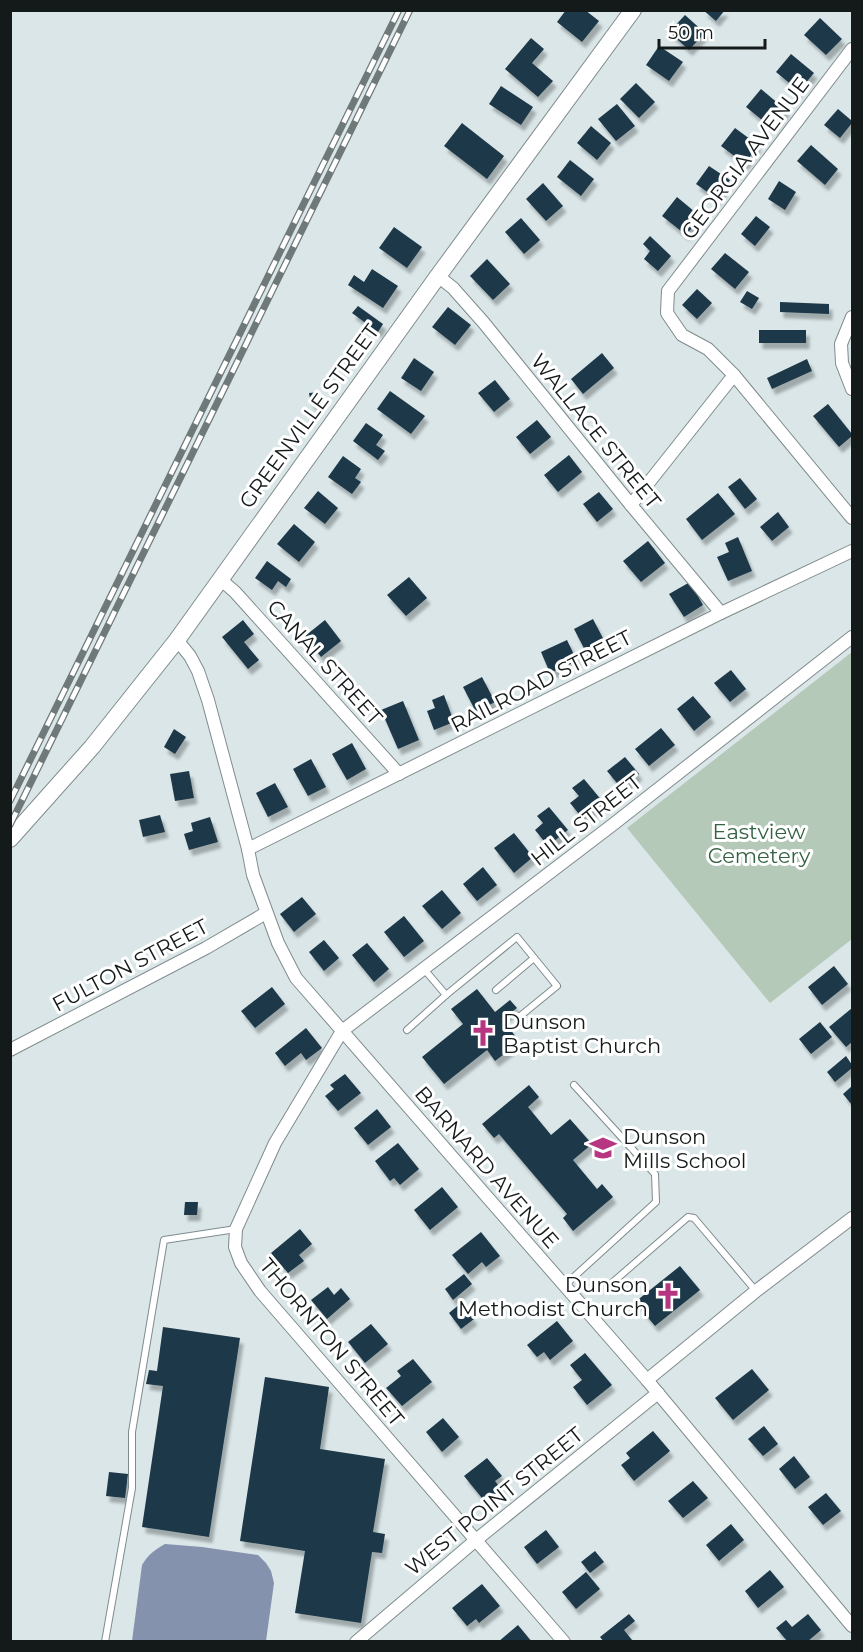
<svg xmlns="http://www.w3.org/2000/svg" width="863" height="1652" font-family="Montserrat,sans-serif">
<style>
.green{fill:#b5c9b9}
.water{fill:#8592ae}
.building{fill:#1d3848;filter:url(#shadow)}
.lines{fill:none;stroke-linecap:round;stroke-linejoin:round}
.lane-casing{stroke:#808b8d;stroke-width:8}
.street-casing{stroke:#808b8d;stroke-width:14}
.secondary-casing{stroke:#808b8d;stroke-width:18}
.lane{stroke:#fff;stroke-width:6}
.street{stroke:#fff;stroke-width:12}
.secondary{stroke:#fff;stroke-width:16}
.rail-casing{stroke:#707979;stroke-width:7}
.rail{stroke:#fff;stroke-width:4.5;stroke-dasharray:14;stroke-linecap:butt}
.labels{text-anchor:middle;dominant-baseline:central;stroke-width:6;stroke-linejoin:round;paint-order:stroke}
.street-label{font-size:21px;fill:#141919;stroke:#fff}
.park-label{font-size:21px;fill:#346343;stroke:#fff}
.poi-label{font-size:21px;fill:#141919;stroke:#fff;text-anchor:start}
</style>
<defs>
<filter id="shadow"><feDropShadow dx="3.5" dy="6" stdDeviation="1.5" flood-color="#0004"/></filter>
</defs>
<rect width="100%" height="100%" fill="#dae6e8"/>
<path class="green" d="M852 652V939L770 1003 627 828Z"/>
<path class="water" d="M165 1544 202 1547 258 1555 266 1563 271 1571 274 1583 266 1641H132L142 1565C148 1555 154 1550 165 1544Z"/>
<g class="building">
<path d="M566 10H585L599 21 582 42 557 22Z"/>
<path d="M703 10H725L716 21Z"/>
<path d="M685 15 705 33 689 50 669 32Z"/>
<path d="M820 18 842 39 826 55 804 35Z"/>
<path d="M531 38 544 49 532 63 553 81 538 97 505 69Z"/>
<path d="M659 46 683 62 669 81 646 65Z"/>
<path d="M791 54 814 73 799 91 776 72Z"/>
<path d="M636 83 655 102 639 118 620 99Z"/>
<path d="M501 86 533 107 521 125 489 104Z"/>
<path d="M761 89 786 110 772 128 746 107Z"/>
<path d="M617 104 635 126 616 141 598 119Z"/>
<path d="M838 109 852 121V123L840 138 824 125Z"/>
<path d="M462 123 504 156 487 179 444 146Z"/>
<path d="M591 126 611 143 597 160 577 143Z"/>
<path d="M735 128 758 145 745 164 721 146Z"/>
<path d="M811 145 838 169 825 185 797 161Z"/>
<path d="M570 160 594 179 581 196 557 177Z"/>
<path d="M709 166 730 180 717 199 696 184Z"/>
<path d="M779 181 796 192 785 210 768 199Z"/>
<path d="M543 183 563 206 546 221 526 199Z"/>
<path d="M677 197 701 217 686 235 662 216Z"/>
<path d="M756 216 770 227 755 246 741 234Z"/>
<path d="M521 218 540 240 524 254 505 232Z"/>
<path d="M394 227 422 247 407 268 379 248Z"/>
<path d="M650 236 671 256 658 271 644 259 650 251 643 244Z"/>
<path d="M725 253 749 272 735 289 711 269Z"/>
<path d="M487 259 510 284 493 300 470 276Z"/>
<path d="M372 269 398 286 383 308 348 285 354 275 364 282Z"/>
<path d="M697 289 712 303 697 319 682 305Z"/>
<path d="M747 291 759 298 752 309 740 302Z"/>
<path d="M780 302 829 304V314L780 312Z"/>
<path d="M358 306 383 324 378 332 352 313Z"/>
<path d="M448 307 471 325 455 345 432 327Z"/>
<rect x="759" y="330" width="47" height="13"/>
<path d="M602 353 614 368 583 394 571 379Z"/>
<path d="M414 358 434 372 421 391 401 378Z"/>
<path d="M807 359 812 371 772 389 767 378Z"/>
<path d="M495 380 510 399 494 412 478 393Z"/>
<path d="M390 391 425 416 411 434 377 409Z"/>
<path d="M320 392 321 403 311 404 309 393Z"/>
<path d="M828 404 852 434V436L839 447 813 416Z"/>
<path d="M537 420 551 437 530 454 516 437Z"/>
<path d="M366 423 383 435 376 445 385 451 378 460 353 441Z"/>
<path d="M569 455 582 472 558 492 544 475Z"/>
<path d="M343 456 361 469 355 478 361 482 352 494 328 477Z"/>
<path d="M740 478 757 499 745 509 728 487Z"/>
<path d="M318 491 338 508 325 524 304 508Z"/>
<path d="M599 492 613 509 597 522 583 504Z"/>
<path d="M718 493 735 514 702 540 686 519Z"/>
<path d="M778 512 789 527 772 541 760 527Z"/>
<path d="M294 524 315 542 299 562 277 544Z"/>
<path d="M738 537 752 571 728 581 717 557 729 552 725 543Z"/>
<path d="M648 541 665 563 641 582 623 561Z"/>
<path d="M267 561 291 579 286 587 278 581 272 590 255 578Z"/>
<path d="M409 577 427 598 406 616 387 595Z"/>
<path d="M690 582 703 605 684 617 669 594Z"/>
<path d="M593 619 607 646 588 656 574 629Z"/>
<path d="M243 620 254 634 244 642 259 660 248 669 222 637Z"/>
<path d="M325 620 341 641 321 657 305 636Z"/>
<path d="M567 640 577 661 550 673 541 652Z"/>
<path d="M731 670 746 689 730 702 714 683Z"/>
<path d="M482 677 495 702 476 712 463 687Z"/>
<path d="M444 695 454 722 434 730 427 711 435 708 432 700Z"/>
<path d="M693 696 711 717 694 731 677 709Z"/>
<path d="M403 701 419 740 398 749 381 710Z"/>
<path d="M661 728 675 745 649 766 635 749Z"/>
<path d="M174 729 186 737 175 754 164 747Z"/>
<path d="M352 743 366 769 347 780 332 754Z"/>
<path d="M625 757 639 774 621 788 607 771Z"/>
<path d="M311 759 326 787 308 796 293 769Z"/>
<path d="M189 771 194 798 175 801 170 774Z"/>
<path d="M584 779 603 802 583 819 570 803 579 796 572 788Z"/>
<path d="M275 783 288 807 268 817 256 793Z"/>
<path d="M549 807 568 830 548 846 535 830 543 823 537 816Z"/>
<path d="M160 815 165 832 143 837 139 820Z"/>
<path d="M210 817 218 842 189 850 184 834 193 831 191 823Z"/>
<path d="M514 833 533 857 514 873 494 848Z"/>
<path d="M483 867 497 885 477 901 463 884Z"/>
<path d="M442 890 461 913 442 929 422 906Z"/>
<path d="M302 897 316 914 294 932 280 914Z"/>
<path d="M404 916 424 941 404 957 384 932Z"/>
<path d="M324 940 339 958 324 971 309 952Z"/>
<path d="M367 943 389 969 374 982 352 955Z"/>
<path d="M834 966 848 984 822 1005 808 987Z"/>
<path d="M272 987 285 1004 255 1028 241 1011Z"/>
<path d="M477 989 495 1012 510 1000 517 1008 502 1019 520 1042 495 1061 487 1050 444 1084 422 1057 463 1024 451 1009Z"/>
<path d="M852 1008V1042L846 1047 829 1027Z"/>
<path d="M820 1022 832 1037 811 1054 799 1039Z"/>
<path d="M306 1028 322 1048 306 1060 301 1053 285 1066 275 1053Z"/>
<path d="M846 1056 852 1065V1068L835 1082 827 1072Z"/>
<path d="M345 1074 361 1093 338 1111 325 1096 334 1089 330 1085Z"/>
<path d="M529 1085 539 1097 528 1107 551 1135 570 1119 592 1144 573 1160 597 1189 602 1184 613 1197 573 1231 563 1218 567 1214 499 1134 494 1138 482 1124Z"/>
<path d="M852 1086V1105L843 1094Z"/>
<path d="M377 1109 391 1127 368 1145 354 1128Z"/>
<path d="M398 1143 419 1169 400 1185 394 1178 390 1181 375 1161Z"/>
<path d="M442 1187 458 1207 430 1230 414 1210Z"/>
<path d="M185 1202H198L197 1215H184Z"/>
<path d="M300 1229 312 1244 299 1255 304 1261 288 1273 271 1253Z"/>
<path d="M481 1232 500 1256 486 1267 482 1262 468 1274 452 1255Z"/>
<path d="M680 1266 700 1290 655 1326 635 1302Z"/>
<path d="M464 1274 472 1284 453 1300 445 1289Z"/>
<path d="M328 1287 334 1295 341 1288 350 1299 327 1319 311 1300Z"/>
<path d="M461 1303 474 1319 461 1329 449 1313Z"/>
<path d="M557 1321 573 1341 550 1360 544 1352 537 1357 527 1345Z"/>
<path d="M371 1324 388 1344 365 1363 348 1342Z"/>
<path d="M163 1327 240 1338 209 1537 142 1527 163 1386 146 1384 149 1370 157 1371Z"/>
<path d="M585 1353 612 1385 587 1405 573 1387 582 1380 570 1365Z"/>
<path d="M413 1359 432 1382 402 1406 386 1388 401 1376 397 1371Z"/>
<path d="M752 1369 769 1390 733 1420 715 1398Z"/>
<path d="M265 1377 329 1387 320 1449 385 1459 373 1532 385 1534 382 1553 372 1552 361 1623 295 1613 305 1551 240 1541Z"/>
<path d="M443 1418 459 1437 442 1452 426 1432Z"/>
<path d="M764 1426 778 1444 763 1456 748 1439Z"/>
<path d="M653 1431 670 1451 634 1481 621 1465 630 1458 626 1453Z"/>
<path d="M794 1456 810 1477 795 1489 779 1469Z"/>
<path d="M487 1458 502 1476 495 1481 502 1490 486 1503 464 1476Z"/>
<path d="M109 1472 128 1474 125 1498 106 1496Z"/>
<path d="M693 1481 708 1498 683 1518 668 1501Z"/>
<path d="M826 1493 841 1511 823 1525 808 1507Z"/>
<path d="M731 1524 744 1540 719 1561 706 1545Z"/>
<path d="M546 1530 559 1547 537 1564 524 1547Z"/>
<path d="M595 1551 604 1562 590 1573 581 1562Z"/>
<path d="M770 1570 784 1587 758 1608 745 1591Z"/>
<path d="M586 1572 600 1589 576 1609 562 1592Z"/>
<path d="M482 1584 500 1606 479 1623 476 1619 467 1626 452 1608Z"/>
<path d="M629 1614 635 1621 624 1630 632 1640 630 1642H604L600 1637Z"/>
<path d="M808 1614 821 1630 807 1642H788L776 1628 786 1620 792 1627Z"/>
<path d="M518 1625 532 1642H498Z"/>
</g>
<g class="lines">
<defs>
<g id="lane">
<path d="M496 990 534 958"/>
<path d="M446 995 517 937 557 986 519 1017"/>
<path d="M407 1030 446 995 424 969"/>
<path d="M613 1282 688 1217 694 1218 756 1291"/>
<path d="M565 1285 656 1202 655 1174 574 1085"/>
<path d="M105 1642 132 1488V1432L164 1240 236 1229"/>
</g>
<g id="street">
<path d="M852 49 668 291 667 313 682 335 708 349 734 375 852 518"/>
<path d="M438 276 453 288 484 323 631 505 721 613"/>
<path d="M852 317 841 344 842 363 852 389"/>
<path d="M631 505 734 375"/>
<path d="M220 579 235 592 399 774"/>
<path d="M177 640 190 656 198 671 208 700 248 849 253 875 278 943 296 978 647 1380 852 1626"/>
<path d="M248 849 721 613 852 551"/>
<path d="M10 1050 206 948 266 913"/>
<path d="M647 1380 756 1291 852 1218"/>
<path d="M356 1642 476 1540 658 1393"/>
<path d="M564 1642 260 1291 241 1263 235 1247 236 1229 275 1143 342 1031 611 826 852 637"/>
</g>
<path id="secondary" d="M10 839 92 747 177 640 438 276 633 10"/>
</defs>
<use href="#lane" class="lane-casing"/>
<use href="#street" class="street-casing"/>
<use href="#secondary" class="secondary-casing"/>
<use href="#lane" class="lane"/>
<use href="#street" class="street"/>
<use href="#secondary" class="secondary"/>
<defs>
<g id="rail">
<path d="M10 801 399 10"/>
<path d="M10 825 410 10"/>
</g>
</defs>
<use href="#rail" class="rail-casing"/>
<use href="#rail" class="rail"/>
</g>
<defs>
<symbol id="church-bare" viewBox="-9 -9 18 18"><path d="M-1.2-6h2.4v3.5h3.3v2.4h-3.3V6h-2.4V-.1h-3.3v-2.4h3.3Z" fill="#b63682" stroke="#fff" stroke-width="2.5" paint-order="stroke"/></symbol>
<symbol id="school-bare" viewBox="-9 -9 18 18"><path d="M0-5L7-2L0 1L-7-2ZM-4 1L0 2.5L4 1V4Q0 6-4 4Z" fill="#b63682" stroke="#fff" stroke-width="2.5" paint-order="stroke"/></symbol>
</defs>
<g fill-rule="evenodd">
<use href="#church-bare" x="464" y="1014" width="38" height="38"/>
<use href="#school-bare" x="584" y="1129" width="38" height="38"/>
<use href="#church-bare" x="649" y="1277" width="38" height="38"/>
</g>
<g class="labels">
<g class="street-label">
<text transform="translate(745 158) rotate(-53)">GEORGIA AVENUE</text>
<text transform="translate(309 416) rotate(-54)">GREENVILLE STREET</text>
<text transform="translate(596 431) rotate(51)">WALLACE STREET</text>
<text transform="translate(325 662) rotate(48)">CANAL STREET</text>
<text transform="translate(541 681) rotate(-27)">RAILROAD STREET</text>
<text transform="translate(586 820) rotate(-38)">HILL STREET</text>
<text transform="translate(130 965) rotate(-28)">FULTON STREET</text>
<text transform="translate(487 1167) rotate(49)">BARNARD AVENUE</text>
<text transform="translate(332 1342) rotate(50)">THORNTON STREET</text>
<text transform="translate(494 1501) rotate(-39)">WEST POINT STREET</text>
</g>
<g class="park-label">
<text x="759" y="831">Eastview<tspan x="759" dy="24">Cemetery</tspan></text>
</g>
<g class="poi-label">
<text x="503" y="1021">Dunson<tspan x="503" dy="24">Baptist Church</tspan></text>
<text x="623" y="1136">Dunson<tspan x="623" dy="24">Mills School</tspan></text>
<text x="648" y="1284" text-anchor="end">Dunson<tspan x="648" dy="24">Methodist Church</tspan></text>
</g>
</g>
<rect width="863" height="1652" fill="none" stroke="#141919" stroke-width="24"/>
<path d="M659 39v9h106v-9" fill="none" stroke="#141919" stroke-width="3"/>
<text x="668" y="39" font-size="18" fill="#141919" stroke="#ffffff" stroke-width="4.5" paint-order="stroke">50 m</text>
</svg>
